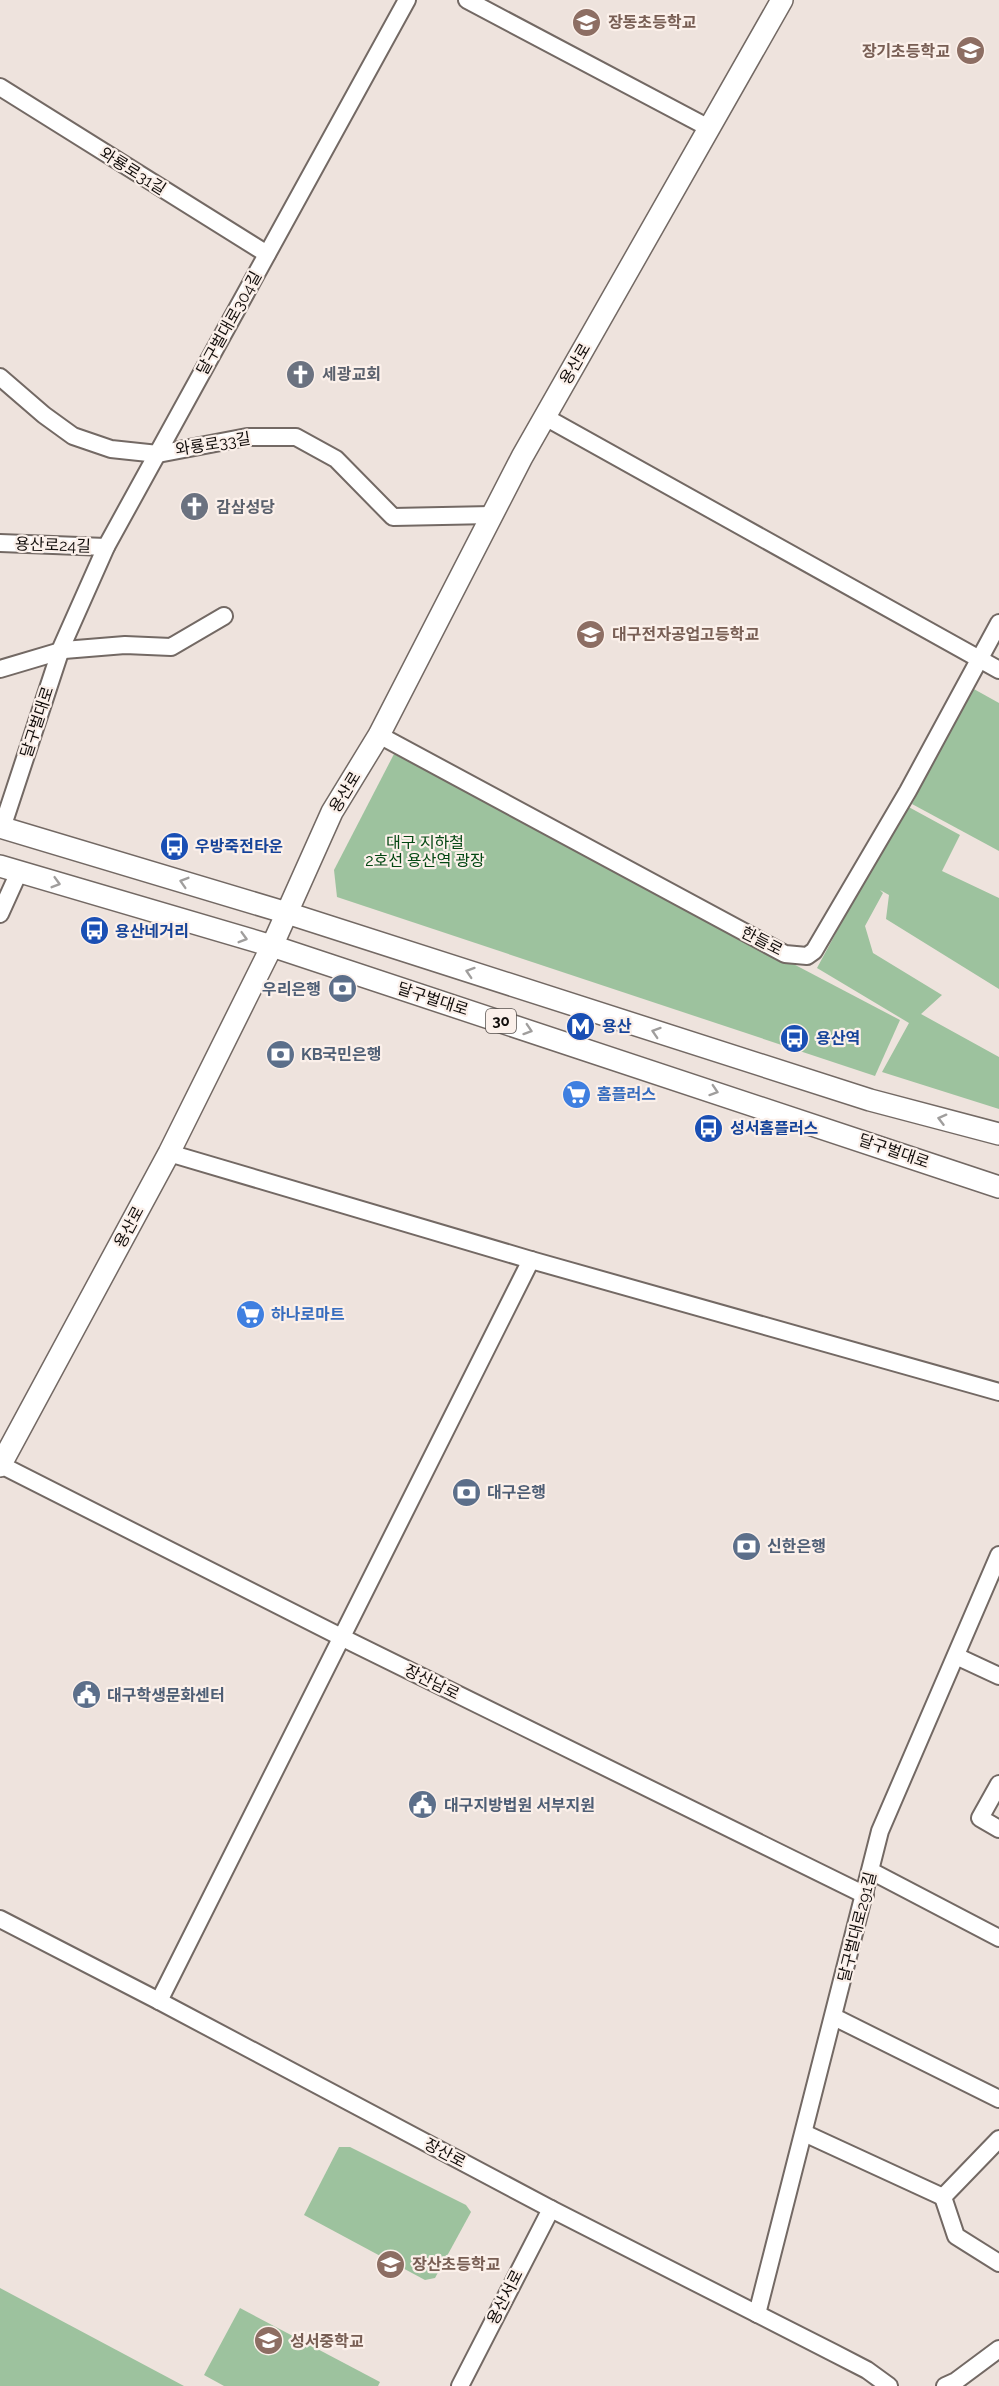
<svg xmlns="http://www.w3.org/2000/svg" width="999" height="2386" font-family="Raleway,'Noto Sans KR',sans-serif">
<style>
.green{fill:#9dc29e}
.lines{fill:none;stroke-linecap:round;stroke-linejoin:round}
.minor-casing{stroke:#736964;stroke-width:20}
.major-casing{stroke:#736964;stroke-width:24}
.minor{stroke:#fff;stroke-width:16}
.major{stroke:#fff;stroke-width:21}
.oneway{stroke:#a09e9d}
.labels{text-anchor:middle;dominant-baseline:central;stroke-width:4.5;stroke-linejoin:round;paint-order:stroke}
.shield{fill:#fbf0ea;stroke:#57514e;stroke-width:1.5}
.shield-label{font-size:15px;font-weight:bold;fill:#110d0b}
.education-label{font-size:16px;font-weight:bold;fill:#785e54;stroke:#fbf0ea;text-anchor:start}
.street-label{font-size:16px;fill:#110d0b;stroke:#fbf0ea}
.worship-label{font-size:16px;font-weight:bold;fill:#5b616d;stroke:#fbf0ea;text-anchor:start}
.park-label{font-size:16px;fill:#034712;stroke:#fbf0ea}
.transit-label{font-size:16px;font-weight:bold;fill:#164399;stroke:#fbf0ea;text-anchor:start}
.service-label{font-size:16px;font-weight:bold;fill:#4e5e75;stroke:#fbf0ea;text-anchor:start}
.shop-label{font-size:16px;font-weight:bold;fill:#366cbe;stroke:#fbf0ea;text-anchor:start}
</style>
<rect width="100%" height="100%" fill="#eee3dd"/>
<g class="green">
<path d="M972 688 999 703V851L912 804Z"/>
<path d="M394 754 900 1020 875 1076 337 897 334 870Z"/>
<path d="M905 805 960 835 942 871 999 898V989L886 919 889 895 880 890 883 893 865 926 873 953 942 995 921 1014 999 1057V1109L882 1072 909 1023 817 968Z"/>
<path d="M339 2147H350L466 2205 471 2212 435 2278 425 2280 304 2215Z"/>
<path d="M0 2288 184 2386H0Z"/>
<path d="M240 2308 380 2382 378 2386H224L204 2375Z"/>
</g>
<g class="lines">
<defs>
<g id="minor">
<path d="M467 0 709 128"/>
<path d="M0 87 267 254"/>
<path d="M0 377 44 415 73 436 111 449 158 454 247 437H296L336 459 393 517 492 515"/>
<path d="M545 417 999 670"/>
<path d="M0 543 106 547"/>
<path d="M0 669 64 650 125 645 171 647 224 616"/>
<path d="M379 735 785 954 807 956 814 951 908 791 999 623"/>
<path d="M2 828 62 646 106 547 407 0"/>
<path d="M0 914 19 872"/>
<path d="M169 1153 531 1260 999 1392"/>
<path d="M1 1465 341 1637 865 1895"/>
<path d="M956 1656 999 1676"/>
<path d="M999 1784 980 1818 999 1829"/>
<path d="M871 1871 999 1938"/>
<path d="M0 1919 159 2001 551 2209 834 2353 867 2370 889 2386"/>
<path d="M159 2001 531 1260"/>
<path d="M834 2017 999 2099"/>
<path d="M804 2133 943 2197"/>
<path d="M999 2139 943 2197 956 2236 999 2263"/>
<path d="M757 2314 880 1831 999 1555"/>
<path d="M460 2386 551 2209"/>
<path d="M945 2386 956 2381 999 2349"/>
</g>
<g id="major">
<path d="M0 827 287 913 870 1100 999 1134"/>
<path d="M0 866 272 946 999 1187"/>
<path d="M0 1466 169 1153 272 946 332 812 379 735 522 457 782 0"/>
</g>
</defs>
<use href="#minor" class="minor-casing"/>
<use href="#major" class="major-casing"/>
<use href="#minor" class="minor"/>
<use href="#major" class="major"/>
</g>
<defs><path id="oneway-chevron" d="M-2-3.5L2.5 0L-2 3.5" fill="none" stroke-width="1.6" stroke-linecap="round" stroke-linejoin="round" transform="scale(1.5)"/></defs>
<g class="oneway">
<use href="#oneway-chevron" transform="translate(184 882) rotate(-163)"/>
<use href="#oneway-chevron" transform="translate(56 883) rotate(16)"/>
<use href="#oneway-chevron" transform="translate(243 938) rotate(16)"/>
<use href="#oneway-chevron" transform="translate(470 972) rotate(-162)"/>
<use href="#oneway-chevron" transform="translate(528 1030) rotate(18)"/>
<use href="#oneway-chevron" transform="translate(656 1032) rotate(-162)"/>
<use href="#oneway-chevron" transform="translate(714 1091) rotate(18)"/>
<use href="#oneway-chevron" transform="translate(942 1119) rotate(-165)"/>
</g>
<defs>
<symbol id="school-disc" viewBox="-11 -11 22 22"><circle r="9.5" fill="#8d6e63" stroke="#fbf0ea"/><path d="M0-5L7-2L0 1L-7-2ZM-4 1L0 2.5L4 1V4Q0 6-4 4Z" fill="#fff"/></symbol>
<symbol id="church-disc" viewBox="-11 -11 22 22"><circle r="9.5" fill="#6b7280" stroke="#fbf0ea"/><path d="M-1.2-6h2.4v3.5h3.3v2.4h-3.3V6h-2.4V-.1h-3.3v-2.4h3.3Z" fill="#fff"/></symbol>
<symbol id="bus-disc" viewBox="-11 -11 22 22"><circle r="9.5" fill="#1a4fb4" stroke="#fbf0ea"/><path d="M-5-6H5V4H4V6H2V4H-2V6H-4V4H-5ZM-3.5-4V0h7V-4ZM-3.5 1.2v1.5H-2V1.2ZM2 1.2v1.5H3.5V1.2Z" fill="#fff"/></symbol>
<symbol id="bank-disc" viewBox="-11 -11 22 22"><circle r="9.5" fill="#5c6f8a" stroke="#fbf0ea"/><path d="M-6-4H6V4H-6ZM0-2.3a2.3 2.3 0 1 0 0 4.6a2.3 2.3 0 1 0 0-4.6Z" fill="#fff"/></symbol>
<symbol id="metro-disc" viewBox="-11 -11 22 22"><circle r="9.5" fill="#1a4fb4" stroke="#fbf0ea"/><path d="M-5.5 5V-5H-3L0 0L3-5H5.5V5H3V-.5L0 4L-3-.5V5Z" fill="#fff"/></symbol>
<symbol id="supermarket-disc" viewBox="-11 -11 22 22"><circle r="9.5" fill="#3f7fe0" stroke="#fbf0ea"/><path d="M-6-5.5h2.5l.6 2H6L4.5 2H-2.5L-4.4-4H-6ZM-1.5 3.2a1.3 1.3 0 1 0 .1 0ZM3 3.2a1.3 1.3 0 1 0 .1 0Z" fill="#fff"/></symbol>
<symbol id="civic-disc" viewBox="-11 -11 22 22"><circle r="9.5" fill="#5c6f8a" stroke="#fbf0ea"/><path d="M-.6-6.5H3V-4.5H.6V-3L4-1V1h2V6H-6V1h2V-1L-.6-3ZM-1.2 2.5V6h2.4V2.5Z" fill="#fff"/></symbol>
</defs>
<g fill-rule="evenodd">
<use href="#school-disc" x="570" y="6" width="33" height="33"/>
<use href="#school-disc" x="954" y="34" width="33" height="33"/>
<use href="#church-disc" x="284" y="358" width="33" height="33"/>
<use href="#church-disc" x="178" y="490" width="33" height="33"/>
<use href="#school-disc" x="574" y="618" width="33" height="33"/>
<use href="#bus-disc" x="158" y="830" width="33" height="33"/>
<use href="#bus-disc" x="78" y="914" width="33" height="33"/>
<use href="#bank-disc" x="326" y="972" width="33" height="33"/>
<use href="#metro-disc" x="564" y="1010" width="33" height="33"/>
<use href="#bus-disc" x="778" y="1022" width="33" height="33"/>
<use href="#bank-disc" x="264" y="1038" width="33" height="33"/>
<use href="#supermarket-disc" x="560" y="1078" width="33" height="33"/>
<use href="#bus-disc" x="692" y="1112" width="33" height="33"/>
<use href="#supermarket-disc" x="234" y="1298" width="33" height="33"/>
<use href="#bank-disc" x="450" y="1476" width="33" height="33"/>
<use href="#bank-disc" x="730" y="1530" width="33" height="33"/>
<use href="#civic-disc" x="70" y="1678" width="33" height="33"/>
<use href="#civic-disc" x="406" y="1788" width="33" height="33"/>
<use href="#school-disc" x="374" y="2248" width="33" height="33"/>
<use href="#school-disc" x="252" y="2324" width="33" height="33"/>
</g>
<g class="labels">
<rect class="shield" x="486" y="1009" width="30" height="24" rx="4.5"/>
<g class="shield-label">
<text x="501" y="1021">30</text>
</g>
<g class="education-label">
<text x="608" y="22">장동초등학교</text>
<text x="950" y="51" text-anchor="end">장기초등학교</text>
<text x="612" y="634">대구전자공업고등학교</text>
<text x="412" y="2264">장산초등학교</text>
<text x="290" y="2341">성서중학교</text>
</g>
<g class="street-label">
<text transform="translate(133 171) rotate(32)">와룡로31길</text>
<text transform="translate(229 323) rotate(-61)">달구벌대로304길</text>
<text transform="translate(575 364) rotate(-60)">용산로</text>
<text transform="translate(213 444) rotate(-9)">와룡로33길</text>
<text transform="translate(53 545) rotate(2)">용산로24길</text>
<text transform="translate(37 722) rotate(-72)">달구벌대로</text>
<text transform="translate(345 792) rotate(-59)">용산로</text>
<text transform="translate(762 941) rotate(27)">한들로</text>
<text transform="translate(433 999) rotate(18)">달구벌대로</text>
<text transform="translate(894 1151) rotate(19)">달구벌대로</text>
<text transform="translate(129 1227) rotate(-62)">용산로</text>
<text transform="translate(432 1682) rotate(26)">장산남로</text>
<text transform="translate(857 1927) rotate(-76)">달구벌대로291길</text>
<text transform="translate(445 2153) rotate(28)">장산로</text>
<text transform="translate(505 2297) rotate(-63)">용산서로</text>
</g>
<g class="worship-label">
<text x="322" y="374">세광교회</text>
<text x="216" y="507">감삼성당</text>
</g>
<g class="park-label">
<text x="425" y="842">대구 지하철<tspan x="425" dy="18">2호선 용산역 광장</tspan></text>
</g>
<g class="transit-label">
<text x="195" y="846">우방죽전타운</text>
<text x="115" y="931">용산네거리</text>
<text x="602" y="1026">용산</text>
<text x="816" y="1038">용산역</text>
<text x="730" y="1128">성서홈플러스</text>
</g>
<g class="service-label">
<text x="321" y="989" text-anchor="end">우리은행</text>
<text x="301" y="1054">KB국민은행</text>
<text x="487" y="1492">대구은행</text>
<text x="767" y="1546">신한은행</text>
<text x="107" y="1695">대구학생문화센터</text>
<text x="444" y="1805">대구지방법원 서부지원</text>
</g>
<g class="shop-label">
<text x="597" y="1094">홈플러스</text>
<text x="271" y="1314">하나로마트</text>
</g>
</g>
</svg>
